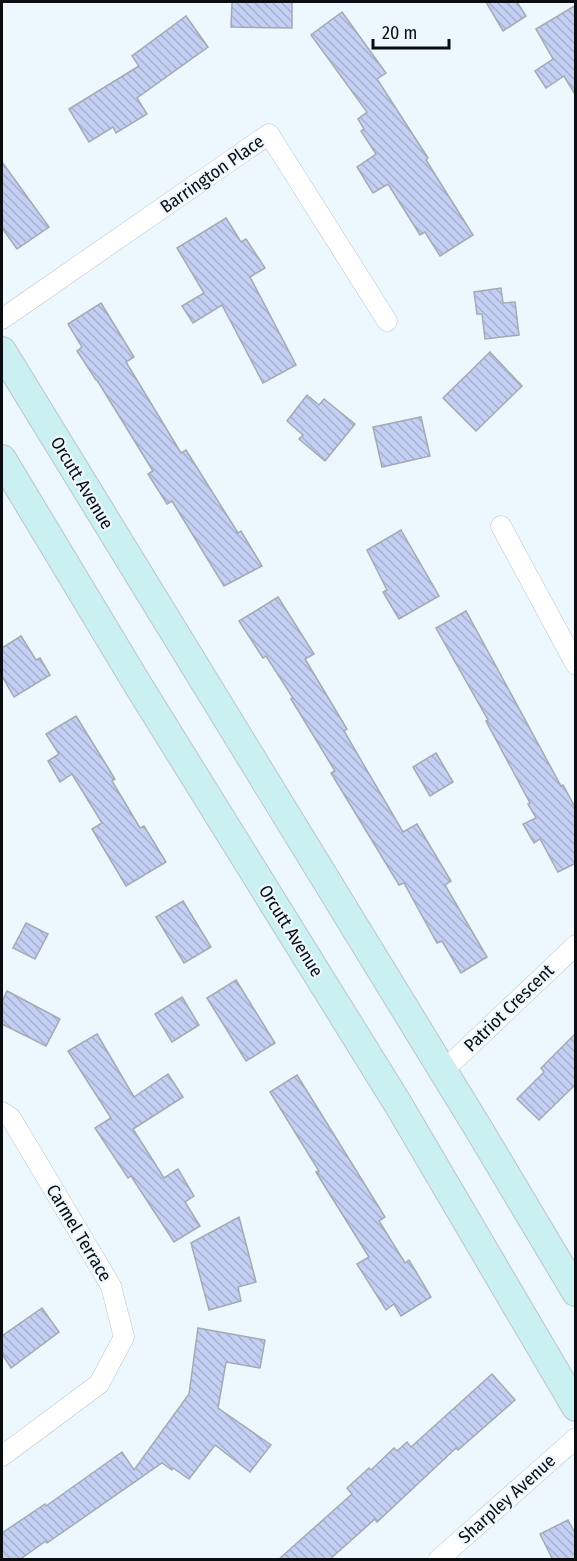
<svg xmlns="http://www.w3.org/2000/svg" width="577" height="1561" font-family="'Fira Sans Condensed',sans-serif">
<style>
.building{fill:url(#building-back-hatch);stroke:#a5a9b3;stroke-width:1.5}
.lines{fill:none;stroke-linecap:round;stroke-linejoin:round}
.street-casing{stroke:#bac5cc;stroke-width:21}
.secondary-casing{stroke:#bac5cc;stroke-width:30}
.street{stroke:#fff;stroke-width:20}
.secondary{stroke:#cbf0f2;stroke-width:28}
.labels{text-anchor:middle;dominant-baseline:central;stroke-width:4.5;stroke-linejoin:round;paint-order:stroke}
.street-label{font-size:18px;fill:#0a0e10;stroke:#ecf7fe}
</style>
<defs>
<pattern id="building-back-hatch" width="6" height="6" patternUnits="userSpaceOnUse" patternTransform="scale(1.5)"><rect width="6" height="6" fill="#c3d0f4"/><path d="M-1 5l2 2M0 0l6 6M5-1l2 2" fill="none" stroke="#a6b1d0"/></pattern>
</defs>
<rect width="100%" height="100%" fill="#ecf7fe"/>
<g class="building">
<path d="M232 2H292V28L231 27Z"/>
<path d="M486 2H517L526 16 503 31Z"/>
<path d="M576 5V96L564 76 546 88 535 71 553 59 536 29Z"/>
<path d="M342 12 386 73 377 79 428 158 426 160 473 235 440 256 425 232 420 235 388 184 373 193 357 167 376 154 361 131 364 129 358 119 367 112 311 35Z"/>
<path d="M186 16 208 47 137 98 147 114 116 133 113 127 89 142 69 109 139 66 132 56Z"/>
<path d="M2 162 49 227 17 249 2 228Z"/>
<path d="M226 218 241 242 246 239 265 268 250 277 296 365 263 383 222 305 193 323 182 306 204 293 177 248Z"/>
<path d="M501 288 503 303 515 302 519 335 485 339 482 314H477L474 292Z"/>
<path d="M101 303 134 357 126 362 181 453 186 450 238 533 241 531 262 566 224 586 172 501 167 504 148 474 153 471 97 380H96L77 351 82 347 68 324Z"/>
<path d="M490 352 522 386 476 431 443 398Z"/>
<path d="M307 395 319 405 324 399 355 424 325 461 299 439 303 435 287 421Z"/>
<path d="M421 417 430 456 382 467 373 427Z"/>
<path d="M401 530 439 596 399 619 383 592 387 590 367 550Z"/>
<path d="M278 597 314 654 305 659 347 729 344 731 403 832 417 824 451 881 445 885 487 957 461 973 442 941 437 943 404 883 399 885 331 773 335 771 291 699 293 698 266 656 263 658 239 621Z"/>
<path d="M466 611 561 786 563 785 576 809V863L558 872 540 839 534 843 523 824 536 818 528 804 530 803 486 721 488 720 436 628Z"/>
<path d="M21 636 36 660 40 658 50 675 14 697 2 676V648Z"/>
<path d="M76 716 115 779 112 781 140 828 144 826 166 862 126 886 92 829 102 823 72 774 60 782 48 761 59 754 46 734Z"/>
<path d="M436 753 453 782 430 796 413 767Z"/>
<path d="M183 901 211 947 184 963 156 917Z"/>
<path d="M26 923 48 934 35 959 13 948Z"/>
<path d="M236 980 275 1043 246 1061 207 998Z"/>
<path d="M7 991 60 1019 46 1046 2 1024V1002Z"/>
<path d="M182 997 199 1025 172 1042 155 1014Z"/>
<path d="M576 1033V1084L539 1120 517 1099 544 1072 541 1068Z"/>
<path d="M97 1034 134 1097 168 1074 183 1097 133 1129 164 1178 178 1169 194 1196 185 1202 200 1226 174 1242 131 1176 128 1178 95 1128 111 1118 68 1051Z"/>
<path d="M297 1075 385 1217 379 1221 405 1263 409 1260 431 1297 401 1316 394 1304 386 1310 357 1264 369 1257 324 1185 316 1172 319 1171 270 1092Z"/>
<path d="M239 1217 256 1282 238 1287 241 1301 209 1310 191 1243Z"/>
<path d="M42 1308 59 1332 11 1368 2 1354V1336Z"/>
<path d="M198 1328 265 1340 260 1368 226 1362 218 1408 271 1445 250 1472 215 1445 189 1479 173 1468 172 1470 162 1463 47 1543 46 1541 19 1560H2V1533L45 1504 46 1506 122 1452 134 1470 189 1394Z"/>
<path d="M492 1374 515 1400 458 1450 456 1448 377 1522 375 1519 329 1560H278L352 1494 347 1488 369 1468 371 1470 394 1448 397 1451 407 1442 411 1447Z"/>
<path d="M568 1520 576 1535V1560H553L540 1534Z"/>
</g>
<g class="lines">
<defs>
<g id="street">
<path d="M2 319 269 134 387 321"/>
<path d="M501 526 576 665"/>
<path d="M443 1071 576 945"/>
<path d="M2 1112 11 1118 111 1286 124 1337 99 1384 2 1456"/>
<path d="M438 1560 576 1438"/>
</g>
<g id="secondary">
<path d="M2 351 478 1128 576 1292"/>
<path d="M2 459 138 685 398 1104 576 1407"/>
</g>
</defs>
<use href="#street" class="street-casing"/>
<use href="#secondary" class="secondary-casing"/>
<use href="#street" class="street"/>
<use href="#secondary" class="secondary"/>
</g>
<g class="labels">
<g class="street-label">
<text transform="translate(212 174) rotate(-35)">Barrington Place</text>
<text transform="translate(82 483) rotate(59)">Orcutt Avenue</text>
<text transform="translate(291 931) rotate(58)">Orcutt Avenue</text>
<text transform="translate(509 1008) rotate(-44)">Patriot Crescent</text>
<text transform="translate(79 1233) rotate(59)">Carmel Terrace</text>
<text transform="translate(507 1499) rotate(-42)">Sharpley Avenue</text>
</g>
</g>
<rect width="577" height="1561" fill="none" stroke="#0a0e10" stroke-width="6"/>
<path d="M373 39v9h76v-9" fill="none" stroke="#0a0e10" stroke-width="3"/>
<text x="382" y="39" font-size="18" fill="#0a0e10" stroke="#ecf7fe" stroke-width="4.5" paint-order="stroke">20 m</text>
</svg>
